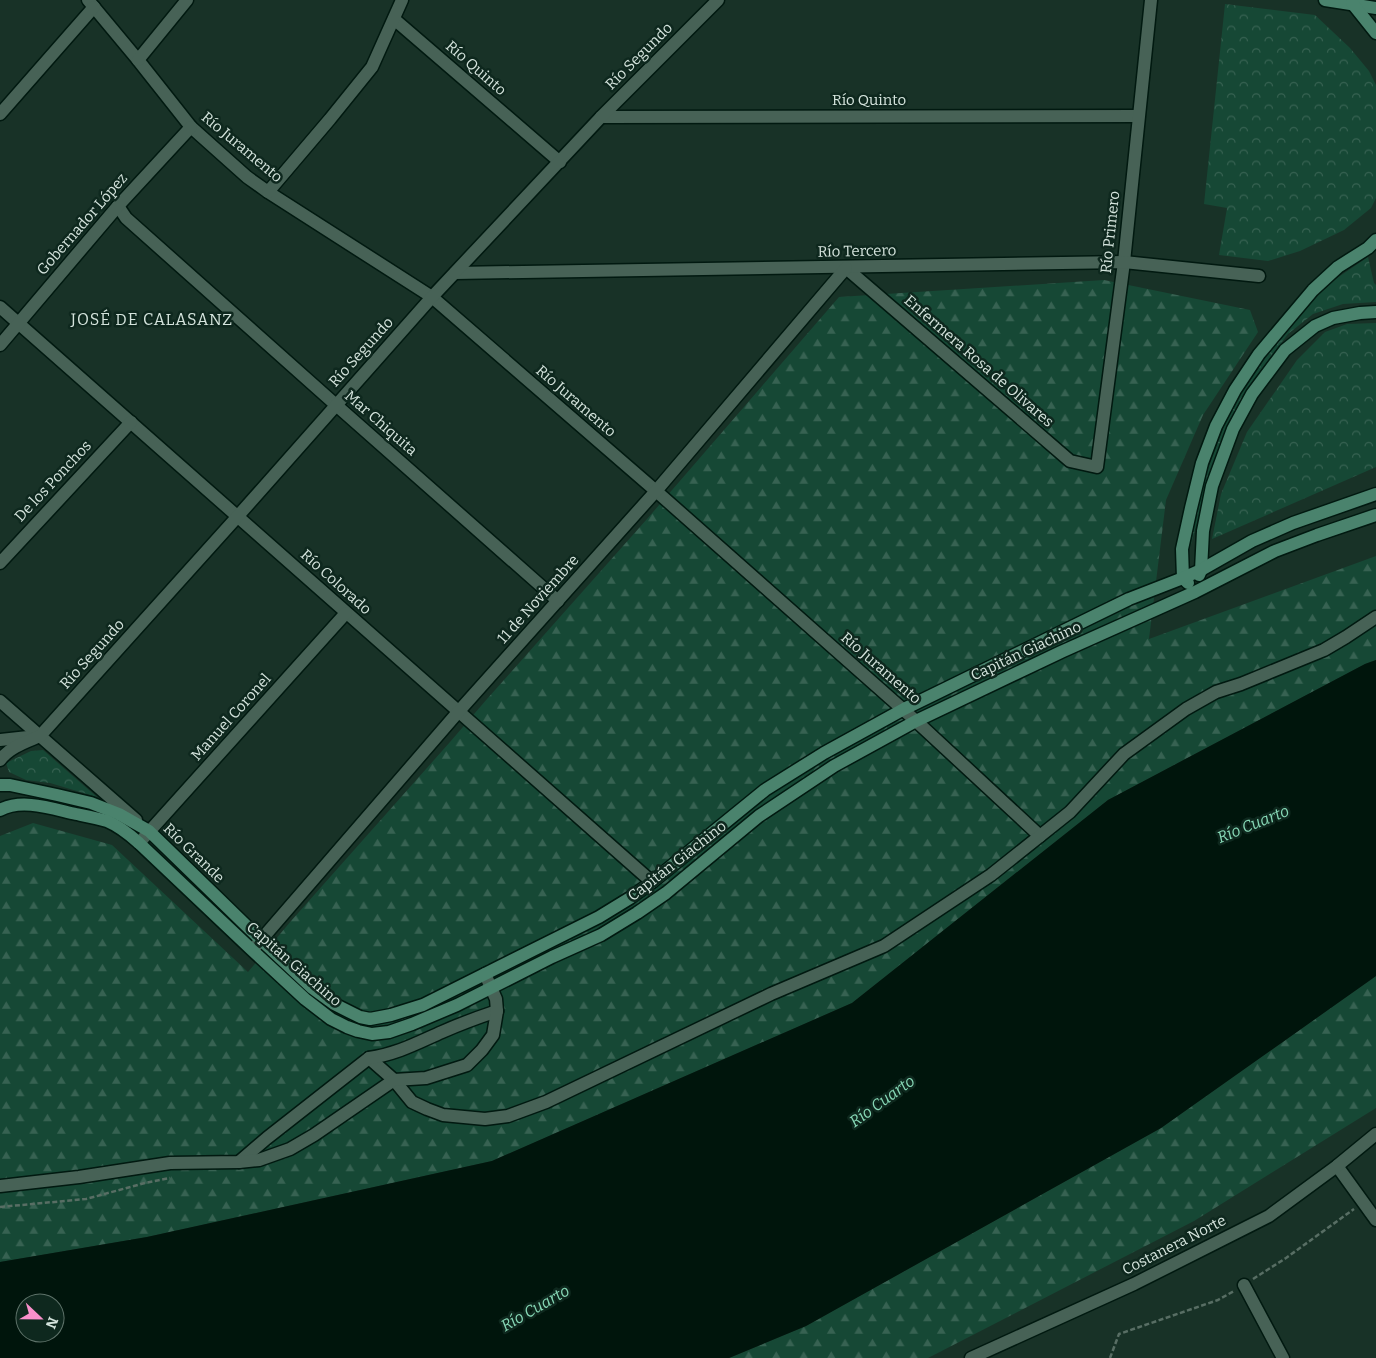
<svg xmlns="http://www.w3.org/2000/svg" width="1376" height="1358" font-family="Bitter,serif">
<style>
.forest{fill:url(#forest-firs)}
.park{fill:url(#park-crowns)}
.water{fill:#00150c;fill-rule:evenodd}
.lines{fill:none;stroke-linecap:round;stroke-linejoin:round}
.minor-casing{stroke:#011910;stroke-width:15}
.secondary-casing{stroke:#011910;stroke-width:15}
.path{stroke:#586e64;stroke-width:2.5;stroke-dasharray:5 2.5;stroke-linecap:butt}
.minor{stroke:#476256;stroke-width:12}
.secondary{stroke:#4a836d;stroke-width:12}
.labels{text-anchor:middle;dominant-baseline:central;stroke-width:5;stroke-linejoin:round;paint-order:stroke}
.street-label{font-size:15px;fill:#d5e4dd;stroke:#0e281e}
.neighbourhood-label{font-size:16px;letter-spacing:1px;fill:#d5e4dd;stroke:#0e281e}
.water-label{font-size:16px;font-style:italic;fill:#87d8b6;stroke:#0e281e}
</style>
<defs>
<pattern id="forest-firs" width="22" height="20" patternUnits="userSpaceOnUse" patternTransform="scale(1.25)"><rect width="22" height="20" fill="#164835"/><path d="M5 1l3.5 6h-7zM16 11l3.5 6h-7z" fill="#376252"/></pattern>
<pattern id="park-crowns" width="20" height="18" patternUnits="userSpaceOnUse" patternTransform="scale(1.25)"><rect width="20" height="18" fill="#164835"/><path d="M2 6a3 3 0 1 1 6 0M12 15a3 3 0 1 1 6 0" fill="none" stroke="#376252"/></pattern>
</defs>
<rect width="100%" height="100%" fill="#183227"/>
<g class="forest">
<path d="M1104 280 1250 310 1258 332 1203 415 1166 500 1149 639 1376 556V660L1365 664 1108 800 852 1003 492 1161 147 1237 0 1262V836L33 823 112 845 248 972 291 921 450 742 487 699 647 519 839 297Z"/>
<path d="M1376 976V1108L1194 1221 928 1358H729L806 1326 1161 1128Z"/>
</g>
<g class="park">
<path d="M1225 4 1315 15 1350 48 1369 71 1376 85V198L1371 208 1344 230 1300 251 1268 261 1219 255 1227 208 1204 204Z"/>
<path d="M1368 257 1374 283 1376 285V302L1343 304 1313 314 1288 334 1252 382 1228 427 1210 475 1190 548 1203 482 1227 418 1255 364 1294 317 1337 278Z"/>
<path d="M1376 323V467L1212 539 1221 494 1247 432 1297 360 1325 332 1347 324Z"/>
<path d="M43 750 97 797 50 783 26 780 9 772 6 763 31 751Z"/>
</g>
<path class="water" d="M1376 660V976L1161 1128 806 1326 729 1358H0V1262L147 1237 492 1161 852 1003 1108 800 1365 664ZM25 1303H55V1333H25Z"/>
<g class="lines">
<defs>
<g id="minor">
<path d="M88 0 138 60 191 127 247 177 268 192 432 297 656 491 916 721 1040 836"/>
<path d="M394 19 560 162"/>
<path d="M138 60 187 0"/>
<path d="M0 114 94 7"/>
<path d="M601 117 1138 116"/>
<path d="M268 192 330 119 372 67 402 0"/>
<path d="M118 206 126 218 336 405 558 601"/>
<path d="M846 268 1070 461 1097 467 1124 262 1151 0"/>
<path d="M455 273 1124 262 1259 276"/>
<path d="M0 307 652 882"/>
<path d="M0 345 118 206 191 127"/>
<path d="M0 563 131 422"/>
<path d="M0 701 136 820"/>
<path d="M0 740 28 737"/>
<path d="M0 760C10 747 26 742 40 736L238 516 432 297 601 117 718 0"/>
<path d="M139 843 346 613"/>
<path d="M254 948 459 711 656 491 846 268"/>
<path d="M369 1058 394 1080 412 1102 427 1109 443 1115 485 1119 508 1116 546 1102 771 994 884 946 991 875 1070 812 1124 754 1186 709 1216 692 1241 684 1324 650 1346 637 1376 617"/>
<path d="M239 1162 267 1138 369 1058C397 1054 417 1043 442 1032 460 1024 479 1017 497 1011"/>
<path d="M1337 1166 1376 1220"/>
<path d="M0 1186 79 1177 170 1163 239 1162 259 1160 290 1149 314 1135 394 1080 426 1078 467 1065 482 1050 493 1035 497 1011 496 999 485 974"/>
<path d="M1244 1285 1283 1358"/>
<path d="M971 1358 1134 1284 1269 1216 1337 1166 1376 1134"/>
</g>
<g id="secondary">
<path d="M1325 0 1376 8"/>
<path d="M1352 3 1376 33"/>
<path d="M1199 575 1201 570 1203 531 1212 486 1233 429 1252 394 1285 350 1315 326 1333 318 1360 313 1376 312"/>
<path d="M1188 583 1183 578 1182 549 1191 508 1202 463 1216 426 1235 390 1259 354 1313 290 1338 267 1368 248 1376 240"/>
<path d="M0 785H10L57 795 91 803 119 814 149 831 261 940 312 988 334 1004 360 1017 370 1019 391 1015 423 1005 599 917 630 898 652 882 765 790 824 753 904 709 1129 599 1183 578 1201 570 1252 541 1293 523 1376 494"/>
<path d="M0 810C22 798 53 809 76 814 86 816 97 818 107 821 119 826 129 834 139 843L252 950 305 999 331 1019 347 1027 358 1031 372 1034 389 1032 412 1024 457 1005 552 957 601 935 637 913 666 893 759 816 834 766 916 721 1061 652 1195 592 1275 551 1317 535 1376 515"/>
</g>
</defs>
<use href="#minor" class="minor-casing"/>
<use href="#secondary" class="secondary-casing"/>
<g class="path">
<path d="M0 1207 86 1199 145 1183 170 1178"/>
<path d="M1253 1279 1286 1258 1354 1209"/>
<path d="M1110 1358 1119 1334 1218 1300 1234 1291"/>
</g>
<use href="#minor" class="minor"/>
<use href="#secondary" class="secondary"/>
</g>
<g class="labels">
<g class="street-label">
<text transform="translate(639 56) rotate(-45)">Río Segundo</text>
<text transform="translate(476 68) rotate(41)">Río Quinto</text>
<text x="869" y="100">Río Quinto</text>
<text transform="translate(242 147) rotate(40)">Río Juramento</text>
<text transform="translate(82 224) rotate(-49)">Gobernador López</text>
<text transform="translate(1110 232) rotate(-84)">Río Primero</text>
<text transform="translate(857 251) rotate(-1)">Río Tercero</text>
<text transform="translate(361 352) rotate(-48)">Río Segundo</text>
<text transform="translate(979 361) rotate(41)">Enfermera Rosa de Olivares</text>
<text transform="translate(576 401) rotate(41)">Río Juramento</text>
<text transform="translate(381 423) rotate(41)">Mar Chiquita</text>
<text transform="translate(53 481) rotate(-47)">De los Ponchos</text>
<text transform="translate(336 582) rotate(42)">Río Colorado</text>
<text transform="translate(538 599) rotate(-48)">11 de Noviembre</text>
<text transform="translate(1026 651) rotate(-25)">Capitán Giachino</text>
<text transform="translate(92 654) rotate(-48)">Río Segundo</text>
<text transform="translate(881 668) rotate(41)">Río Juramento</text>
<text transform="translate(231 717) rotate(-48)">Manuel Coronel</text>
<text transform="translate(194 853) rotate(44)">Río Grande</text>
<text transform="translate(677 861) rotate(-38)">Capitán Giachino</text>
<text transform="translate(294 964) rotate(41)">Capitán Giachino</text>
<text transform="translate(1174 1245) rotate(-27)">Costanera Norte</text>
</g>
<g class="neighbourhood-label">
<text x="152" y="319">JOSÉ DE CALASANZ</text>
</g>
<g class="water-label">
<text transform="translate(1253 824) rotate(-22)">Río Cuarto</text>
<text transform="translate(882 1101) rotate(-36)">Río Cuarto</text>
<text transform="translate(535 1308) rotate(-30)">Río Cuarto</text>
</g>
</g>
<g transform="translate(40 1318) rotate(112)"><circle r="24" fill="#0e281e" stroke="#5e736a"/>
<path d="M0-4L9 19L0 12L-9 19Z" fill="#f890cb"/>
<text y="-8" font-size="14" font-weight="bold" text-anchor="middle" fill="#d5e4dd">N</text>
</g>
</svg>
